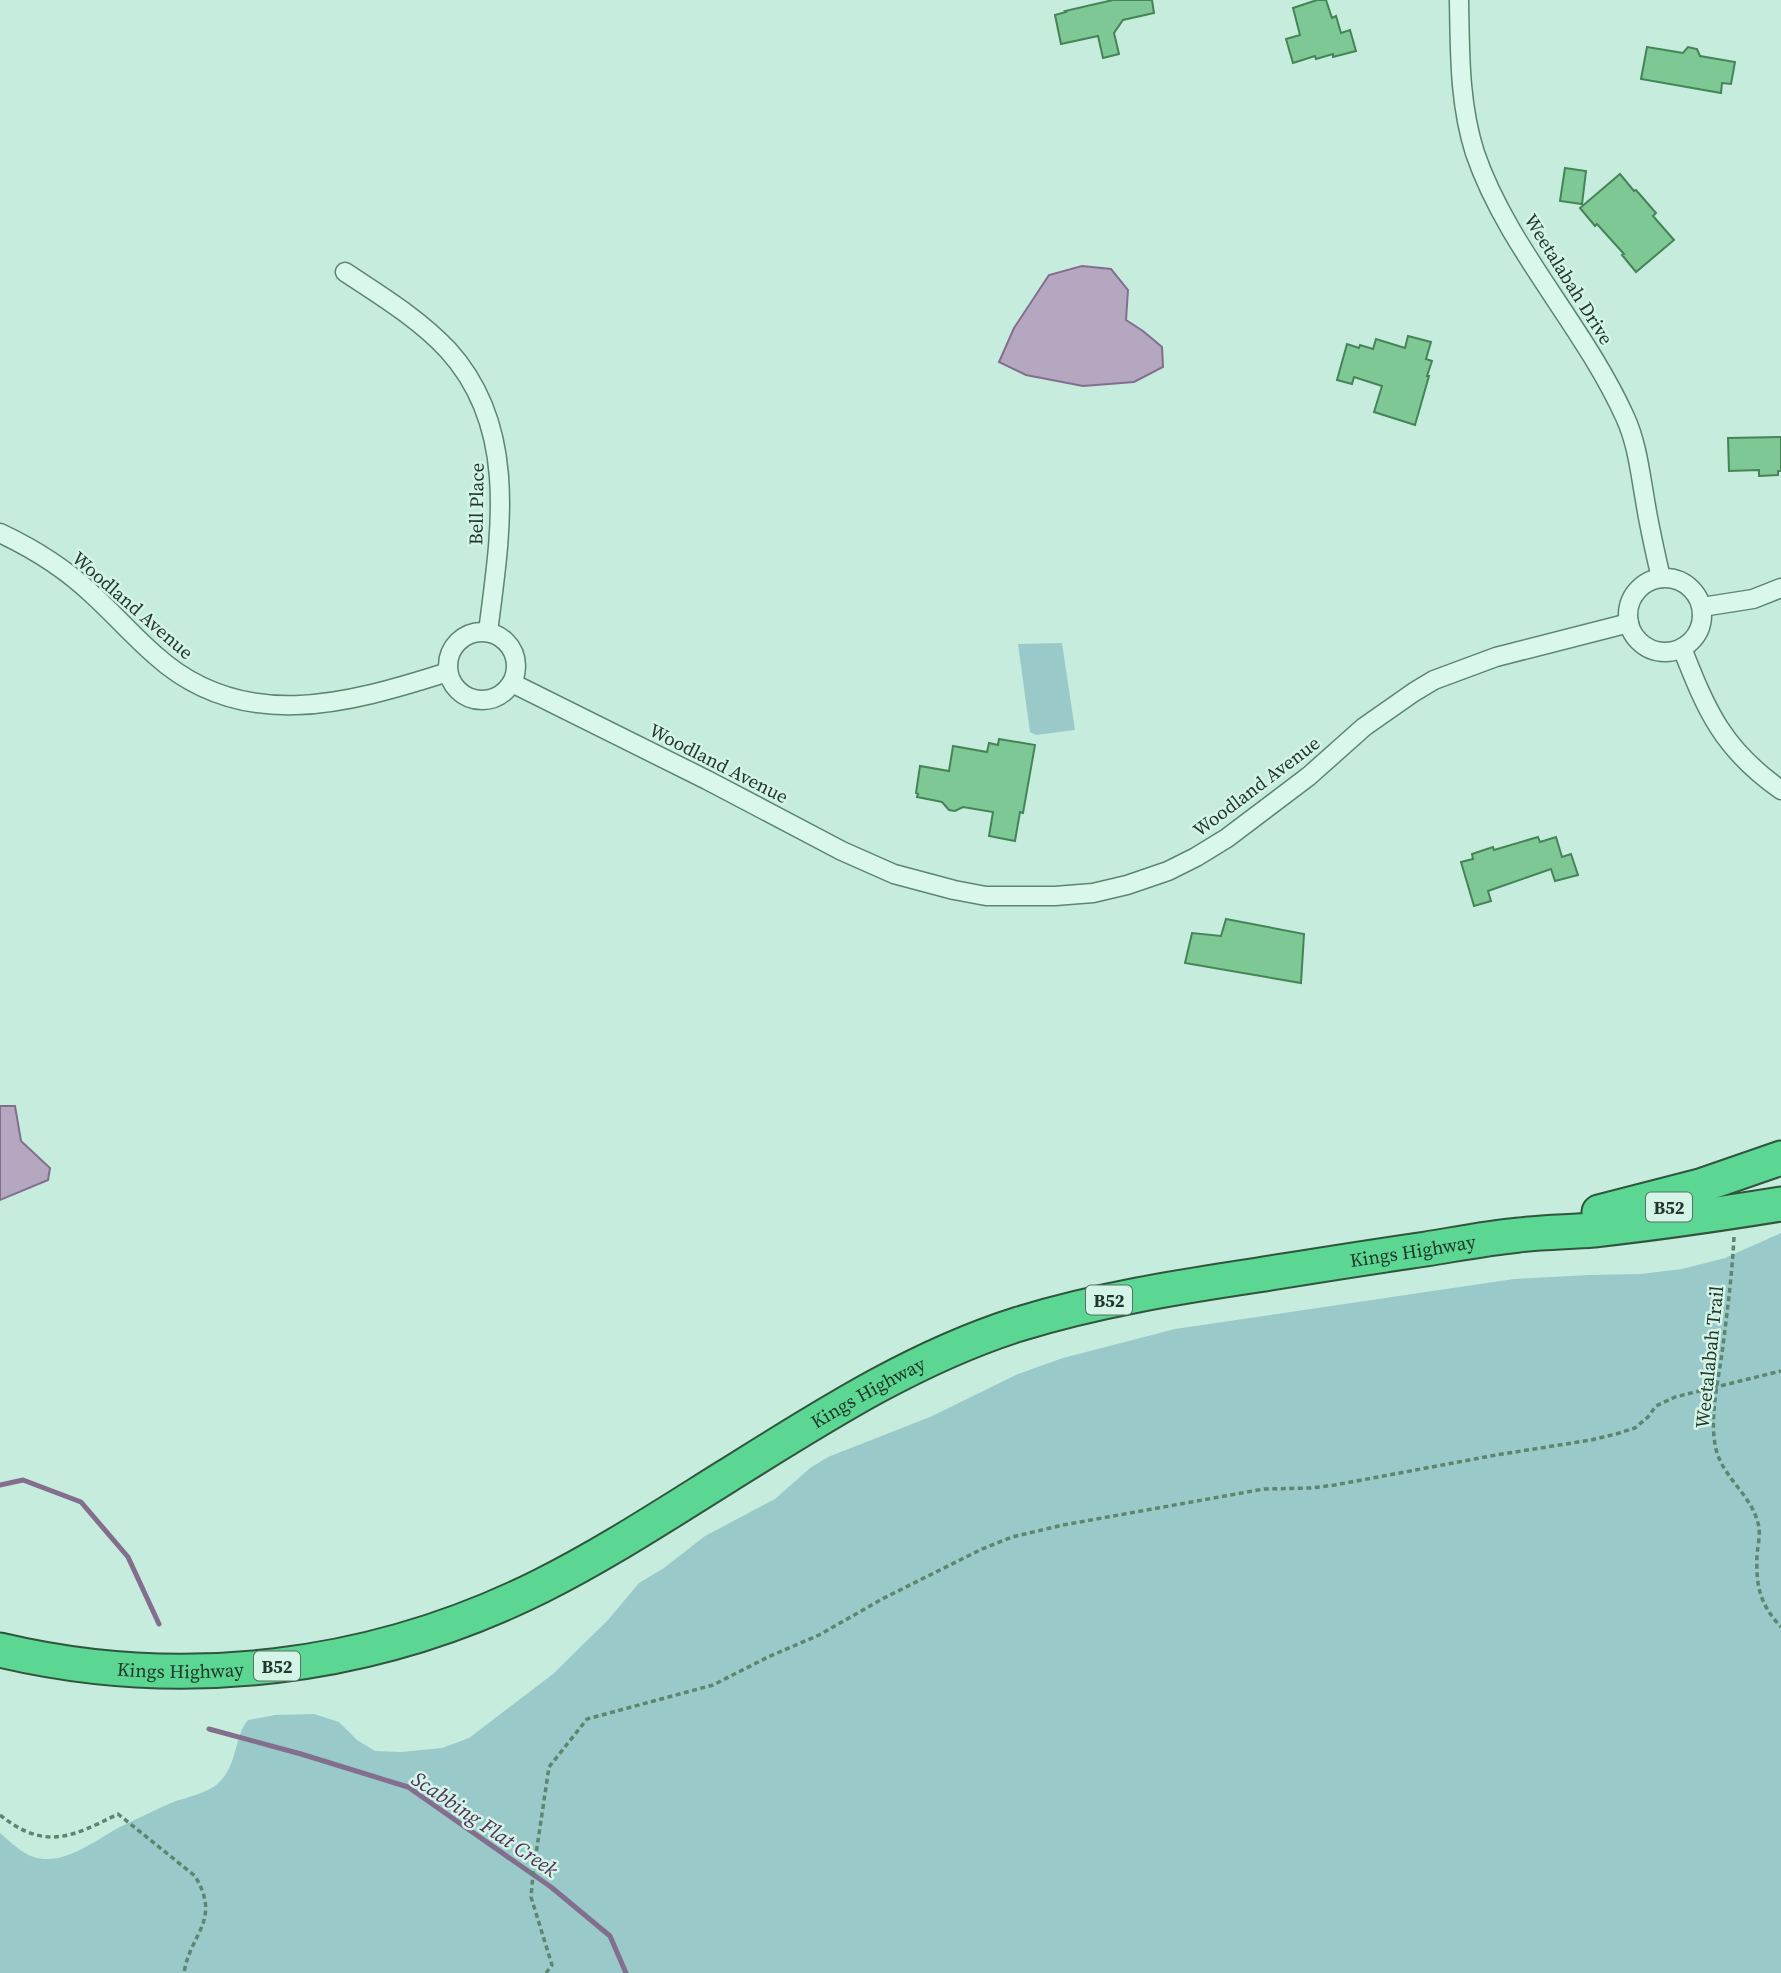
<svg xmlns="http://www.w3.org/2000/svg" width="1781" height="1973" font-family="'Source Serif 4',serif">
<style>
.green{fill:#9ac9ca}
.water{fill:#b6a7c0;stroke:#836e8e;stroke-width:2}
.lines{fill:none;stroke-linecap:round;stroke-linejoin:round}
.stream{stroke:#836e8e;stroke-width:5}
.building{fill:#7ec895;stroke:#448456;stroke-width:2}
.street-casing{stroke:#5c866e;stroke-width:21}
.highway-casing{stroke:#30553d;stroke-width:37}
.path{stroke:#5c866e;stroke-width:3.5;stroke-dasharray:5 3.5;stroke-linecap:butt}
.street{stroke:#d9f7eb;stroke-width:18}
.highway{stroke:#5bd793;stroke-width:33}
.labels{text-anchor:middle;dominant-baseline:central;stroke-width:5;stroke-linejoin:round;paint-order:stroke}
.shield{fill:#d5f4e8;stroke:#567062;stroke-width:2}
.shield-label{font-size:18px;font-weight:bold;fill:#203729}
.street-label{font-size:19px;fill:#203729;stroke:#d5f4e8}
.water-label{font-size:21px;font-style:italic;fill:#503056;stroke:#d5f4e8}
</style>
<rect width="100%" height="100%" fill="#c6ecdd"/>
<g class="green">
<path d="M1062 643 1075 730 1036 735 1030 732 1018 644Z"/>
<path d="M1781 1233V1973H0V1833C13 1844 27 1859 45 1859 71 1860 96 1840 118 1828 136 1819 153 1811 171 1803 188 1796 211 1794 223 1778 238 1759 235 1735 248 1720L275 1715 314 1714 339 1722 357 1740 375 1751 401 1752 442 1748 469 1738 553 1674 608 1620 639 1583 664 1568 705 1536 775 1499 810 1468 828 1457 930 1417 1018 1374 1063 1358 1175 1329 1514 1279 1589 1275 1640 1274 1682 1269 1725 1258Z"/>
</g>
<g class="water">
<path d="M1082 266 1111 269 1128 290 1126 320 1143 331 1162 347 1163 367 1134 382 1083 386 1026 375 999 362 1014 328 1049 275Z"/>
<path d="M0 1106H15L21 1141 50 1168 48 1180 0 1200Z"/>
</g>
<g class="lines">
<g class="stream">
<path d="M0 1485 23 1480 81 1502 128 1557 159 1624"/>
<path d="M209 1729 301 1754 408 1787 551 1887 610 1936 626 1973"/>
</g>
</g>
<g class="building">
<path d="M1113 0H1152L1154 13 1123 20 1114 33 1119 54 1103 58 1098 36 1061 44 1055 15 1066 12 1065 11Z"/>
<path d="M1317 0H1326L1332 18 1336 16 1341 33 1350 30 1356 51 1333 57V54L1316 59 1315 56 1293 63 1286 39 1300 35 1293 8Z"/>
<path d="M1647 47 1683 53 1688 47 1697 49 1700 56 1735 62 1731 84 1722 83 1721 93 1641 79Z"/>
<path d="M1565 168 1586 171 1582 204 1560 201Z"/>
<path d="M1620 174 1634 191 1636 190 1656 213 1653 216 1674 240 1636 272 1622 255 1624 254 1597 224 1595 226 1580 208Z"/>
<path d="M1408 336 1431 342 1426 359 1432 361 1427 376H1429L1415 425 1374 412 1382 386 1354 377 1352 384 1337 380 1347 344 1359 348 1360 345 1373 349 1376 339 1405 348Z"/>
<path d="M1781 437V471H1778V475L1759 476V470L1729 471 1728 438Z"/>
<path d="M999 739 1035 745 1023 813 1020 812 1015 841 989 836 993 812 963 807 955 811 949 810 942 802 917 797 918 794 916 793 920 766 949 771 953 746 987 752 989 743 998 745Z"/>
<path d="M1538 837 1540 842 1556 837 1562 857 1571 854 1578 875 1555 881 1551 869 1488 891 1491 901 1474 906 1461 862 1473 859 1472 854 1493 847 1494 850Z"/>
<path d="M1226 919 1304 934 1301 983 1185 963 1192 933 1221 936Z"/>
</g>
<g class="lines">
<defs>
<g id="street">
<path d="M1459 0C1460 52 1459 103 1475 153 1507 247 1584 326 1625 417 1637 443 1640 472 1645 500 1649 526 1655 552 1661 578"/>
<path d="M345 272C381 296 418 318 448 350 520 429 500 536 488 632"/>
<path d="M0 533C34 549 66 569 93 595 114 614 133 636 155 655 242 734 347 704 448 672"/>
<circle cx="1665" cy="615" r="37"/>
<path d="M1702 607 1753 599 1781 588"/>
<circle cx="482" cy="666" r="34"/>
<path d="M1682 648C1707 712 1723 749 1781 790"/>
<path d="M512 683 707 780 842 851 894 874 954 890 986 896H1055L1093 893 1127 885 1168 871 1196 857 1227 838 1309 776 1364 727 1414 692 1434 680 1496 657 1629 623"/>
</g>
<g id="highway">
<path d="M1599 1212 1700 1186 1781 1158"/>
<path id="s1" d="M0 1650C182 1693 373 1670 541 1586 605 1554 666 1514 727 1476 820 1418 914 1357 1019 1324 1097 1300 1178 1287 1258 1275 1314 1266 1370 1257 1426 1249 1457 1244 1488 1238 1519 1235 1544 1232 1569 1232 1594 1230 1657 1223 1719 1214 1781 1204"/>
</g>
</defs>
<use href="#street" class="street-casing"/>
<use href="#highway" class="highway-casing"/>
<g class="path">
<path d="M1734 1237C1732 1276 1727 1314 1722 1353 1718 1383 1709 1419 1716 1449 1723 1479 1754 1496 1759 1528 1760 1536 1758 1546 1757 1554 1756 1586 1759 1603 1781 1627"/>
<path d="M0 1815C45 1851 72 1837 118 1814L195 1876C222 1921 190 1933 184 1973"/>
<path d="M546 1973 552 1965 531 1897 533 1874 549 1767 587 1719 713 1685 768 1657 819 1635 884 1598 982 1549 1012 1537 1063 1525 1264 1489 1311 1488 1335 1485 1496 1455 1591 1440 1616 1434 1635 1428 1648 1417 1656 1406 1675 1397 1781 1371"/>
</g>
<use href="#street" class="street"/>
<use href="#highway" class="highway"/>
</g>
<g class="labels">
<g class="shield">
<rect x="1646" y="1192.5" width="46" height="29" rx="5"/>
<rect x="1086" y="1285.5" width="46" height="29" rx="5"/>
<rect x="254" y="1651.5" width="46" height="29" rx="5"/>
</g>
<g class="shield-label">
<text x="1669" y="1207">B52</text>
<text x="1109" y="1300">B52</text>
<text x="277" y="1666">B52</text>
</g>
<g class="street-label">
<text transform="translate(1569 279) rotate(58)">Weetalabah Drive</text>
<text transform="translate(476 504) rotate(-89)">Bell Place</text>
<text transform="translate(133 605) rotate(41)">Woodland Avenue</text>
<text transform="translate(719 763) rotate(27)">Woodland Avenue</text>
<text transform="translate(1256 786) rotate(-37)">Woodland Avenue</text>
<text stroke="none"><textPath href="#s1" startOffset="1503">Kings Highway</textPath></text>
<text transform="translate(1709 1357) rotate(-84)">Weetalabah Trail</text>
<text stroke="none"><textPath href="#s1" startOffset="936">Kings Highway</textPath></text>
<text stroke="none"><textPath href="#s1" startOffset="182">Kings Highway</textPath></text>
</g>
<g class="water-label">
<text transform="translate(485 1824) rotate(34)">Scabbing Flat Creek</text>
</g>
</g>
</svg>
